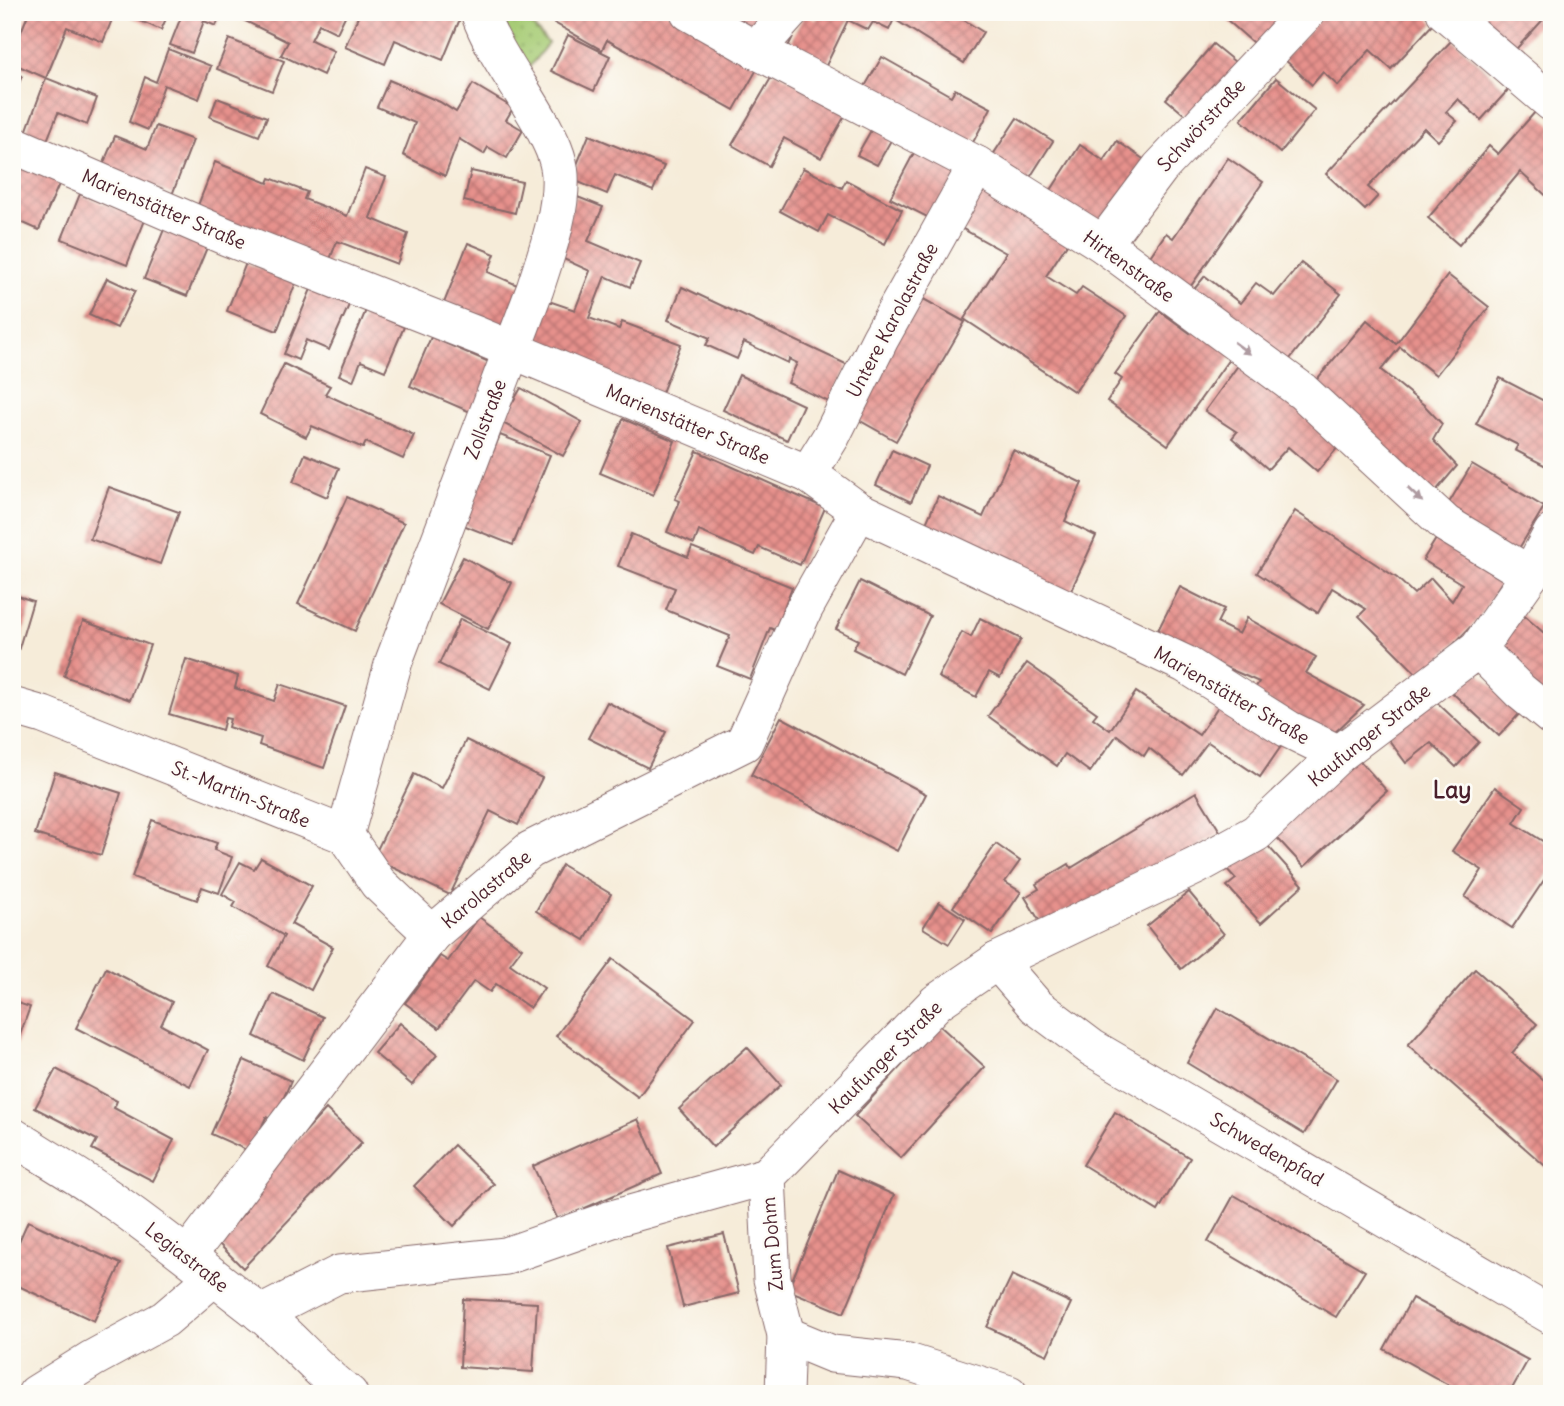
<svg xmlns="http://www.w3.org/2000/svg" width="1564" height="1406" font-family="Delius,sans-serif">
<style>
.grass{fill:url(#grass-dots);stroke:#787650;stroke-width:2}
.building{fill:url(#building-cross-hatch)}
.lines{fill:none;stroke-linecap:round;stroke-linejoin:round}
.minor-casing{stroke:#866768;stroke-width:39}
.minor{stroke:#fff;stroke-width:37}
.oneway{fill:#ae9aa0}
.labels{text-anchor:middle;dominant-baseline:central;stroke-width:5;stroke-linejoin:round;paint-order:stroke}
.street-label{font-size:19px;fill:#4a1f2b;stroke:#fdfcf7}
.quarter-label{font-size:23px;font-weight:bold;fill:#4a1f2b;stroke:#fdfcf7}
</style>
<defs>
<pattern id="grass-dots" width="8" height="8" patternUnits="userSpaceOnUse" patternTransform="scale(1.75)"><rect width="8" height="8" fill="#a7cc76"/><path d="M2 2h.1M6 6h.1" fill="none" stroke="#91af66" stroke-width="1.8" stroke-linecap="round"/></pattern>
<pattern id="building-cross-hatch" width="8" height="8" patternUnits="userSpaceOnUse" patternTransform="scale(1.75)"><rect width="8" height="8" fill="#e6918c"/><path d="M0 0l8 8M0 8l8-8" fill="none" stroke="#bc7673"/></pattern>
</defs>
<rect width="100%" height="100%" fill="#fdfcf7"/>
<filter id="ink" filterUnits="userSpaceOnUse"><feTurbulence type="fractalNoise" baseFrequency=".0143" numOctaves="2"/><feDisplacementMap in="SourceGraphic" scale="14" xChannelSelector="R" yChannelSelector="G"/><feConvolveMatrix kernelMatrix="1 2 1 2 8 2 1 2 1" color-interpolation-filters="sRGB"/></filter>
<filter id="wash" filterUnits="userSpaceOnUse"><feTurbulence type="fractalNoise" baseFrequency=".00686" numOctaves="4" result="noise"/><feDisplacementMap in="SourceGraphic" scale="28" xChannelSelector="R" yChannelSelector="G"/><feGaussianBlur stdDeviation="1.57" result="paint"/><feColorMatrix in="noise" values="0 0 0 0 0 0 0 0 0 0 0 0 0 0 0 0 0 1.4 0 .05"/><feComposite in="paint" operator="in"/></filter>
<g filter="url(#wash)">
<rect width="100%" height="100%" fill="#f6ecd9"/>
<path class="grass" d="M490 12H533L529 22 548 43 524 74Z"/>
<g id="blocks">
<g class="building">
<path d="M29 12H115L103 42 67 27 46 78 97 98 87 125 58 113 46 143 25 135 46 78 12 63V54Z"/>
<path d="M133 12H169L161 30 131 17Z"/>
<path d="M183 12H222L216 26 204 21 192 53 170 45Z"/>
<path d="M237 12H347L337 33 319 24 311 40 334 51 323 75 281 55 288 42 235 16Z"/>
<path d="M360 12H445L460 19 443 60 395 40 385 64 345 47Z"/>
<path d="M546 12H666L760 64 734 110 607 40 602 50 544 17Z"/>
<path d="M719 12H761L752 30Z"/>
<path d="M820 12H951L983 32 964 63 894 19 889 30 873 22 868 30 848 20 821 76 783 57 804 14 816 20Z"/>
<path d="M1218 12H1267L1281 24 1260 49Z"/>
<path d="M1326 12H1422L1434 23 1391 69 1370 50 1338 86 1323 72 1312 85 1283 58Z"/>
<path d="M1462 12H1550L1507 59Z"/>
<path d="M568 35 610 56 594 91 551 71Z"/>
<path d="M229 39 284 61 272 91 217 69Z"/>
<path d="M1453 39 1508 90 1481 120 1458 99 1446 112 1457 121 1438 141 1424 128 1368 187 1378 196 1365 210 1326 174Z"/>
<path d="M1213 44 1240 66 1192 121 1166 99Z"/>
<path d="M168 49 211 66 199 99 164 85 148 130 129 122 145 77 156 82Z"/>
<path d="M882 57 951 96 955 89 991 108 968 152 861 93Z"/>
<path d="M775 71 847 112 821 158 784 138 769 166 732 145Z"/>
<path d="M12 73 22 76 12 100Z"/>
<path d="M1276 78 1315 110 1280 153 1241 120Z"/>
<path d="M389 80 440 102 456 112 473 84 513 108 506 120 523 130 507 158 488 147 484 154 459 139 445 176 403 155 415 123 377 107Z"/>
<path d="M217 98 267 117 259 136 210 117Z"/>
<path d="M1536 111 1552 125V201L1520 172 1459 245 1428 218 1489 146 1498 154Z"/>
<path d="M1017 118 1053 141 1024 187 987 164Z"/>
<path d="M874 125 894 135 877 165 857 155Z"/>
<path d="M156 126 193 140 172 195 102 167 115 136 147 149Z"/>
<path d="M589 135 664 166 653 191 615 175 607 194 571 179Z"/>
<path d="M1117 141 1149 163 1099 238 1044 201 1080 145 1104 161Z"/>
<path d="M917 147 961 170 935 221 890 198Z"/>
<path d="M1228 158 1263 182 1186 293 1144 265 1166 233 1173 238Z"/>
<path d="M215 162 268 183 270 178 307 192 304 199 347 216 365 169 386 177 370 218 408 234 397 264 337 241 327 267 195 213Z"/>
<path d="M24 165 60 182 39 230 12 218V191Z"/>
<path d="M803 168 842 188 846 180 902 210 885 244 828 215 819 232 780 211Z"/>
<path d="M471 171 522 182 515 213 464 201Z"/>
<path d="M982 180 1073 235 1046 276 1076 295 1082 287 1126 316 1075 392 964 319 1006 253 956 225Z"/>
<path d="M80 194 145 220 127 265 62 239Z"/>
<path d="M575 196 603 207 588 241 640 263 630 287 605 276 589 318 619 329 622 322 681 344 661 395 521 341 537 297 575 310 590 271 557 256Z"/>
<path d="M165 227 208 245 187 296 144 279Z"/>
<path d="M468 243 495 254 488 272 524 288 508 329 444 303Z"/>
<path d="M246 263 296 282 277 331 227 311Z"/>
<path d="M1301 263 1341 294 1282 369 1186 299 1205 276 1240 303 1256 283 1274 296Z"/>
<path d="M1448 275 1489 307 1436 375 1400 347 1381 370 1424 405 1442 424 1433 440 1457 466 1430 498 1312 385 1367 320 1396 344Z"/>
<path d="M107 278 135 291 117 328 89 315Z"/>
<path d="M682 287 848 365 831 403 788 383 797 363 789 359 788 363 744 342 737 359 706 345 710 338 668 320Z"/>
<path d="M311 289 349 305 329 350 306 340 298 360 284 354Z"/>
<path d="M918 296 965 322 896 441 850 415Z"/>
<path d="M366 310 404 327 385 371 361 361 353 381 339 375Z"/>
<path d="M1160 311 1190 333 1196 325 1234 352 1168 445 1107 401 1122 379 1115 374Z"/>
<path d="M431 337 496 365 475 414 410 386Z"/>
<path d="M1242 360 1345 439 1317 472 1288 447 1268 469 1232 438 1237 432 1205 411Z"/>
<path d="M284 364 330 386 325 394 414 435 403 459 366 442 363 448 312 426 306 437 260 414Z"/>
<path d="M739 375 803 405 787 440 723 410Z"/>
<path d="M1500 378 1552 405V469L1515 450 1518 445 1476 424Z"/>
<path d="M521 388 582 422 563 456 501 422Z"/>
<path d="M623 419 675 441 653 495 600 473Z"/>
<path d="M500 435 550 455 513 545 463 525Z"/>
<path d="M892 450 927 466 911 502 876 485Z"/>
<path d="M1013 450 1082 483 1065 521 1096 536 1069 595 924 528 938 496 983 517Z"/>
<path d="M697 451 825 508 800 565 759 547 755 555 699 531 694 544 667 532 680 501 675 499Z"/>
<path d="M305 454 339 468 327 497 293 482Z"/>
<path d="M1472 464 1544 507 1515 555 1443 513Z"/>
<path d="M109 487 179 512 160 564 90 539Z"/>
<path d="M347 497 404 523 355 631 298 604Z"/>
<path d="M1295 511 1397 578 1414 594 1431 578 1452 601 1462 584 1423 560 1444 526 1511 567 1479 618 1421 678 1359 616 1366 609 1332 588 1318 613 1257 573Z"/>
<path d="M631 534 688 557 692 547 792 587 775 630 770 628 750 679 717 666 730 636 666 610 675 588 618 566Z"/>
<path d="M463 557 512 583 488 629 439 604Z"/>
<path d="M860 581 930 616 902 674 853 649 858 640 836 629Z"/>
<path d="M1180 587 1224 609 1217 623 1239 634 1247 618 1316 657 1306 673 1364 705 1331 736 1252 693 1259 682 1223 666 1157 632Z"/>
<path d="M12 594 33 601 13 668H12Z"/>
<path d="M1520 612 1552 640V704L1495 656Z"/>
<path d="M980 618 1021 639 1000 678 989 672 976 697 938 677 962 632 971 637Z"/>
<path d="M460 619 512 644 490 689 439 664Z"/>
<path d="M83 621 150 645 130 700 64 676Z"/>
<path d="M186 659 238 676 235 688 274 701 280 684 345 706 324 768 259 745 261 738 228 727 230 719 225 718 222 730 169 714Z"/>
<path d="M1027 663 1097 713 1093 718 1110 730 1136 692 1199 735 1223 699 1284 742 1260 777 1208 742 1183 775 1149 748 1144 756 1117 735 1090 772 1065 754 1057 766 988 716Z"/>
<path d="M1479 673 1521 712 1499 736 1446 687Z"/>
<path d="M1429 695 1479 742 1456 767 1431 743 1406 763 1386 736Z"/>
<path d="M607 702 666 732 648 768 588 738Z"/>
<path d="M781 717 926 794 897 851 751 775Z"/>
<path d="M466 740 542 778 518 825 490 811 450 895 373 858 414 774 442 788Z"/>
<path d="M1352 752 1387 791 1304 867 1269 829Z"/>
<path d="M55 772 121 793 101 855 35 834Z"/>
<path d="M1495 787 1524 807 1514 823 1552 847V868L1512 928 1465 897 1482 870 1452 851Z"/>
<path d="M1196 792 1221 833 1092 911 1042 925 1025 897 1039 889 1036 884 1069 864 1071 868Z"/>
<path d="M152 820 217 843 214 850 232 857 219 893 202 887 197 900 132 877Z"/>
<path d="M1259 836 1303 885 1261 923 1227 886 1236 879 1225 867Z"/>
<path d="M996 844 1020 861 1005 882 1021 892 992 934 953 907Z"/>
<path d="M261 858 312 886 291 924 333 947 311 990 268 966 284 936 233 907 236 902 222 894 240 862 254 869Z"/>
<path d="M562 865 611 894 585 940 536 911Z"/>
<path d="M1189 892 1224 934 1181 969 1147 926Z"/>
<path d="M939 902 965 919 949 944 923 928Z"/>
<path d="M479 917 522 948 510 964 544 988 530 1008 496 984 490 992 474 981 439 1028 405 1003 440 956 448 961Z"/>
<path d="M613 959 695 1020 638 1097 556 1036Z"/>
<path d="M106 968 172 1002 161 1025 208 1050 190 1086 76 1028Z"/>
<path d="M1475 969 1537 1024 1512 1053 1552 1088V1172L1408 1045Z"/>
<path d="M273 994 323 1017 303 1060 254 1036Z"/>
<path d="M12 1001 30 1007 13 1054H12Z"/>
<path d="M1218 1008 1337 1079 1304 1134 1187 1063Z"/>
<path d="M400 1023 437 1055 412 1085 374 1053Z"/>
<path d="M939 1025 985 1067 901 1158 855 1116Z"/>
<path d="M747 1047 781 1085 713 1147 679 1109Z"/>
<path d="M244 1060 291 1081 274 1120 266 1117 251 1152 211 1134Z"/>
<path d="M56 1069 117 1101 114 1108 174 1140 153 1181 92 1149 97 1140 35 1108Z"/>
<path d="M326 1109 362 1143 243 1268 217 1242 246 1211 239 1204Z"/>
<path d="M1115 1112 1190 1158 1158 1211 1083 1165Z"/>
<path d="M638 1119 662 1174 558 1220 533 1166Z"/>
<path d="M454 1145 494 1184 454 1226 414 1186Z"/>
<path d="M838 1170 894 1195 844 1313 788 1290Z"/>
<path d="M1234 1195 1365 1271 1336 1317 1208 1242Z"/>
<path d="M28 1221 121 1264 94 1321 12 1283V1257Z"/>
<path d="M724 1234 739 1293 683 1307 668 1248Z"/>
<path d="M1012 1275 1071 1303 1047 1355 987 1327Z"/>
<path d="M1412 1298 1528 1360 1509 1394H1465L1384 1349Z"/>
<path d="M463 1299 537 1303 533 1372 460 1367Z"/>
</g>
</g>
</g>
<g filter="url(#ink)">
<use href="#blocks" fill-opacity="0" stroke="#866768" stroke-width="2"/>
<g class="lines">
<defs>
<g id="minor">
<path d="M689 12 756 50 977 165 1103 244 1302 391 1446 524 1530 575"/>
<path d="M1445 12 1552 103"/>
<path d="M756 50 790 12"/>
<path d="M12 144 227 237 479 336 808 474 859 511 1185 664 1288 729 1339 754"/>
<path d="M1103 244 1160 168 1307 12"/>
<path d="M808 474 832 435 880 339 977 165"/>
<path d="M1478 649 1520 691 1552 717"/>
<path d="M12 706 43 715 345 835 378 883 432 934"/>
<path d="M345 835 394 661 535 289C546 254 562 213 560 175 559 157 550 140 542 125 522 88 493 52 479 12"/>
<path d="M997 961 1036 1006 1092 1048 1552 1316"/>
<path d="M12 1136C42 1155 73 1173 102 1193 156 1230 207 1272 259 1312 291 1337 316 1370 349 1394"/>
<path d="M767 1176 772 1279 786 1335 784 1394"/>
<path d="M188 1255 432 934 530 850 744 743 804 609 859 511"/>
<path d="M261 1314 339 1274 506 1256 612 1219 767 1176 937 1002 997 961 1196 866 1256 833 1339 754 1478 649 1530 575 1552 533"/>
<path d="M786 1335 832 1354 908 1362 1009 1394"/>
<path d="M36 1394 92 1359 165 1319 213 1278"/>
</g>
</defs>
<use href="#minor" class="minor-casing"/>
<use href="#minor" class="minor"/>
</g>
<defs><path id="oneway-solid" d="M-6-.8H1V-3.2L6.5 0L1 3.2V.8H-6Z" transform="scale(1.75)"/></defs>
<g class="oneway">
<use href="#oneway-solid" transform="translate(1242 348) rotate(36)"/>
<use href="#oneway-solid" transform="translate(1415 495) rotate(43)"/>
</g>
</g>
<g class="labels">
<g class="street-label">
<text transform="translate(1201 125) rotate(-47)">Schwörstraße</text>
<text transform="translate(164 209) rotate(23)">Marienstätter Straße</text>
<text transform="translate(1129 266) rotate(36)">Hirtenstraße</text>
<text transform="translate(892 320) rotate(-62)">Untere Karolastraße</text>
<text transform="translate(485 419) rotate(-69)">Zollstraße</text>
<text transform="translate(688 424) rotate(23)">Marienstätter Straße</text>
<text transform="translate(1232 695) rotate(30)">Marienstätter Straße</text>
<text transform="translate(1369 735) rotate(-39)">Kaufunger Straße</text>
<text transform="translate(241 794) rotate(22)">St.-Martin-Straße</text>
<text transform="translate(486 889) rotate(-40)">Karolastraße</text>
<text transform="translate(885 1057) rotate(-45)">Kaufunger Straße</text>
<text transform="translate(1267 1149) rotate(30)">Schwedenpfad</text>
<text transform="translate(772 1244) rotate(-95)">Zum Dohm</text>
<text transform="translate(187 1257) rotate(38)">Legiastraße</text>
</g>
<g class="quarter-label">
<text x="1452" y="789">Lay</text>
</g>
</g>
<rect width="1564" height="1406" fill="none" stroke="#fdfcf7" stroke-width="42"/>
</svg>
